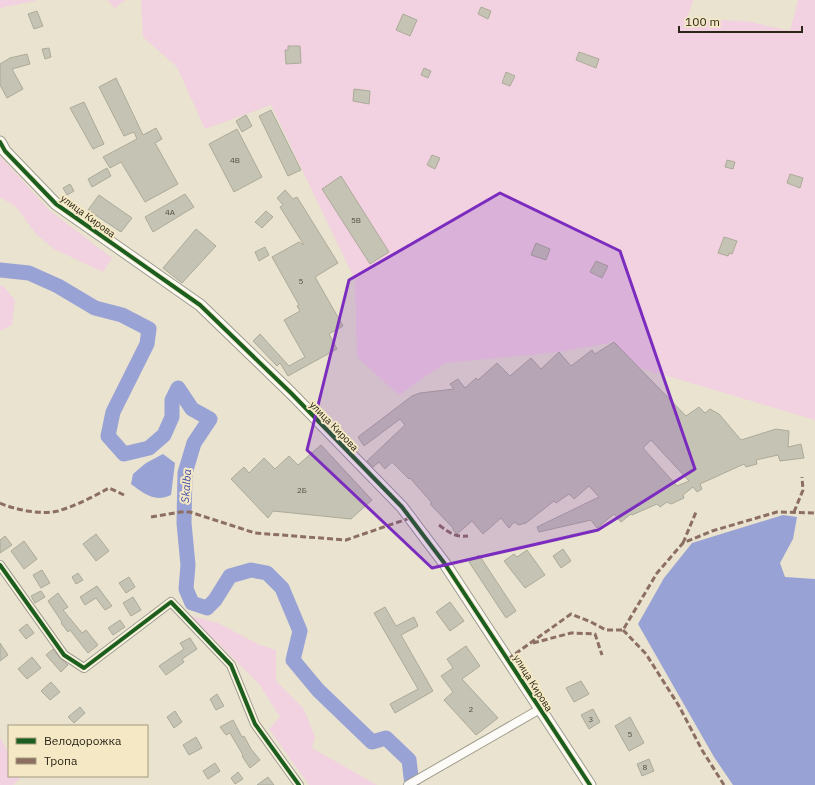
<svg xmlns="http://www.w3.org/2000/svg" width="815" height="785" font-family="'IBM Plex Sans',sans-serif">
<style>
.green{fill:#f2d2e0}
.water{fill:#98a2d5}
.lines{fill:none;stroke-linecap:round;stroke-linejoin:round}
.river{stroke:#98a2d5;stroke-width:15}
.building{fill:#c5c3b3;stroke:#acaa9a;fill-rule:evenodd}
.street-casing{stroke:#a09c8c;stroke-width:10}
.secondary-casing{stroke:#a09c8c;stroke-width:13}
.street{stroke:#fcfbf8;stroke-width:8}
.secondary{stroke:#fcfbf8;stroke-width:11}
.quiet{stroke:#8d6e63;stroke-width:3;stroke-dasharray:6 3;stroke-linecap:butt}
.cycleway-casing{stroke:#f4e9c4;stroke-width:6}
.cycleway{stroke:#1b5e20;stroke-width:4}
.marked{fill:#7b2cbf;fill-opacity:0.2;stroke:#7b2cbf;stroke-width:3;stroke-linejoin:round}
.labels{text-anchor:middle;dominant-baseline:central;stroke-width:4;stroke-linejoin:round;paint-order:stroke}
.number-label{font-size:8px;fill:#524d3f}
.street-label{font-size:10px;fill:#2b2618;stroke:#f4e9c4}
.water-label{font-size:11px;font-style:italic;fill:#3f4aaa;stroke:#f4e9c4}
</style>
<rect width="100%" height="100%" fill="#e9e3cf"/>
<g class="green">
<path d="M0 0H38L0 8Z"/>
<path d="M107 0H125L115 8Z"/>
<path d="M141 0H693L687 19 747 21 790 31 798 0H815V420L640 368 614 342 559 352 445 363 399 395 357 357 355 280 271 105 205 129 177 67 143 37Z"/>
<path d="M0 156 49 210 112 258 103 272 54 249 36 234 16 207 0 197Z"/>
<path d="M0 285 3 286 15 300 12 325 0 331Z"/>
<path d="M188 615 218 623 260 645 276 650V681L304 709 315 737 312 748 377 785H309L269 729 280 717 259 684 217 642Z"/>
<path d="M0 738 9 753V776H22L13 785H0Z"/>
</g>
<g class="water">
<path d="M163 454 175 463 171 495C155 503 143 493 131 484L133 474 146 463Z"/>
<path d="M783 515 797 517 793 539 780 563 785 577 815 579V785H733L714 757 638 624 664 578 692 543Z"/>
</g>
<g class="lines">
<path class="river" d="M0 270 29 273 58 286 95 308 122 315 149 329 147 344 113 412 108 436 124 454 149 448 164 435 172 417V400L178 388 192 409 210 419 194 443 185 473 184 523 188 565 186 589 192 603 207 608 215 600 230 576 251 570 267 573 282 588 300 631 293 660 318 690 372 742 386 738 409 760 412 785"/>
</g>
<g class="building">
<path d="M481 7 491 11 488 19 478 14Z"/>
<path d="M37 11 43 26 34 29 28 14Z"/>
<path d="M403 14 417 20 410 36 396 30Z"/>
<path d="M288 46H300L301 63 286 64 285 50H288Z"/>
<path d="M49 48 51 57 45 59 42 49Z"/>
<path d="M579 52 599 59 596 68 576 60Z"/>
<path d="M27 54 30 64 12 69 23 89 7 98 0 85V64L10 58Z"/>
<path d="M424 68 431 71 428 78 421 75Z"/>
<path d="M506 72 515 76 510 86 502 83Z"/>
<path d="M116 78 143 135 156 128 162 139 155 143 178 184 145 202 121 162 110 168 103 157 137 139 134 132 124 136 99 87Z"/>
<path d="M354 89 370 91 369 104 353 101Z"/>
<path d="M84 102 104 144 93 149 70 108Z"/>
<path d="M271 110 301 170 288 176 259 116Z"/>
<path d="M246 115 252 126 242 132 236 121Z"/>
<path d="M237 129 262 177 234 192 209 144Z"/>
<path d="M432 155 440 158 435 169 427 165Z"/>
<path d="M727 160 735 162 733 169 725 167Z"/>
<path d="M107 168 111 176 92 187 88 179Z"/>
<path d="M790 174 803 178 800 188 787 183Z"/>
<path d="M341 176 389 252 370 264 322 189Z"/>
<path d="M70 184 74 191 67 195 63 188Z"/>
<path d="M285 190 293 199 297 197 338 263 315 277 343 326 329 334 337 349 288 376 280 363 277 366 253 341 260 334 289 366 305 357 284 320 300 311 297 306 299 305 272 257 299 242 304 245 280 207 283 205 277 198Z"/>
<path d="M185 194 194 207 153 232 145 217Z"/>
<path d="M99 195 132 218 121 232 88 210Z"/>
<path d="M266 211 273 217 262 228 255 222Z"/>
<path d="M196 229 216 246 182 283 163 268Z"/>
<path d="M724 237 737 241 732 254 729 253 728 256 718 253Z"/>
<path d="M536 243 550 249 546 260 531 255Z"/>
<path d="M265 247 269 255 259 261 255 252Z"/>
<path d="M596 261 608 266 602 278 590 272Z"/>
<path d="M614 342 686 416 699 407 705 413 710 409 719 414 741 440 776 429 789 431 788 447 801 444 804 458 780 461 778 455 756 460 757 464 746 467 744 464 700 484 702 489 697 492 693 487 683 495 684 498 671 504 667 502 660 507 657 504 632 515 631 514 621 522 614 514 597 528 591 520 539 532 537 527 599 497 589 486 574 499 569 494 556 503 554 501 526 523 519 525 514 522 509 528 501 518 483 534 472 521 457 534 453 530V528L430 504 432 503 410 478 409 479 392 462 385 469 379 462 373 467 367 461 405 425 400 419 364 446 358 437 412 396 420 393 454 389 450 384 458 379 465 388 476 378 478 380 497 363 510 376 531 358 541 369 559 352 571 366 592 350 595 354ZM651 440 689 481 677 486 643 448Z"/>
<path d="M321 445 372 500 351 519 273 511 268 518 231 479 244 467 249 473 264 458 275 469 289 456 298 465Z"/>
<path d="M96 534 109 551 96 561 83 544Z"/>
<path d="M5 536 12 545 0 553V540Z"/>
<path d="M24 541 37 559 24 569 11 551Z"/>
<path d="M563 549 571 561 561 568 553 556Z"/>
<path d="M527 550 545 575 525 588 504 561 514 554 517 557Z"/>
<path d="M479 555 516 611 506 618 469 562Z"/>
<path d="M42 570 50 583 41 588 33 575Z"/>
<path d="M78 573 83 580 76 584 72 577Z"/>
<path d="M129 577 135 587 126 593 119 583Z"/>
<path d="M97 586 112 606 105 610 96 598 85 605 80 597Z"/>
<path d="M41 591 45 597 35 603 31 596Z"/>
<path d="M58 593 68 607 63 610 82 633 86 630 98 645 88 653 70 630 68 632 61 623 62 622 48 601Z"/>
<path d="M133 597 141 610 131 616 123 603Z"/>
<path d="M450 602 464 621 450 631 436 612Z"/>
<path d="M385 607 396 626 414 617 418 626 401 635 433 691 395 713 390 704 418 689 374 613Z"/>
<path d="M120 620 125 627 113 635 108 628Z"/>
<path d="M27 624 34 633 26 639 19 630Z"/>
<path d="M190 638 197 649 182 659 184 662 166 675 159 666 184 649 180 643Z"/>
<path d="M0 643 8 655 0 661Z"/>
<path d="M466 646 480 666 462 679 498 718 476 735 444 700 453 692 441 676 453 668 447 659Z"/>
<path d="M53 649 60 658 68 665 61 672 46 655Z"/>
<path d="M32 657 41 668 27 679 18 669Z"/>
<path d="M581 681 589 694 574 702 566 688Z"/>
<path d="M51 682 60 692 50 700 41 691Z"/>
<path d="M217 694 224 706 216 710 210 699Z"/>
<path d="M80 707 85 713 74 723 68 717Z"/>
<path d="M593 709 600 722 589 729 581 715Z"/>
<path d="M175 711 182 722 174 728 167 717Z"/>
<path d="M630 717 644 743 629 751 615 726Z"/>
<path d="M233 720 242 737 244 736 251 749 260 760 250 768 242 756 243 755 230 733 226 735 220 727Z"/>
<path d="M196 737 202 748 189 755 183 745Z"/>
<path d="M649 759 654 771 642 776 637 764Z"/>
<path d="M215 763 220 771 208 779 203 771Z"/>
<path d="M238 772 243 779 235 784 231 778Z"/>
<path d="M268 777 274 785H257Z"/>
</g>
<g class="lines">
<defs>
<g id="street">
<path d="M0 565 64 655 84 668 171 602 231 665 255 724 299 785"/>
<path d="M408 785 540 709"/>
</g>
<path id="secondary" d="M0 142 5 151 56 204 200 305 291 393 402 507 445 564 590 785"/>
</defs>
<use href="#street" class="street-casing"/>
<use href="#secondary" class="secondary-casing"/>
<use href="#street" class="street"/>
<use href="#secondary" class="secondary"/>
<g class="quiet">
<path d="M0 503C15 510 42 515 58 511 75 506 93 497 109 488L124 495"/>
<path d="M794 512 803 490 802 477"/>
<path d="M151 517 180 512H190L255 533 346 540 410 518"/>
<path d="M439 525C450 533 454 537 468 536"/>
<path d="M683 543 696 512"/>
<path d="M623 630 646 654 679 706 702 750 724 785"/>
<path d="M533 643 571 633 595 634 602 655"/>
<path d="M508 659 571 614 591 622 606 630H623L657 573 683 543 712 531 777 512 815 513"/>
</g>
<defs>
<g id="cycleway">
<path d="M0 142 5 151 56 204 200 305 291 393 402 507 445 564 590 785"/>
<path d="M0 565 64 655 84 668 171 602 231 665 255 724 299 785"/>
</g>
</defs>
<use href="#cycleway" class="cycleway-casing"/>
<use href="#cycleway" class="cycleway"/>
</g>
<path class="marked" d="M500 193 620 251 695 469 598 530 432 568 307 450 349 280Z"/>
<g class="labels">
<g class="number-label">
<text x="235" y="160">4В</text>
<text x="170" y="212">4А</text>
<text x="356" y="220">5В</text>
<text x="301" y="281">5</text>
<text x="302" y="490">2Б</text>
<text x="471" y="709">2</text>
<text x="591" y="719">3</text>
<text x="630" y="734">5</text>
<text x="645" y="767">8</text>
</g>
<g class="street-label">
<text transform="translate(88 216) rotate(36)">улица Кирова</text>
<text transform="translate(334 426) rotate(46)">улица Кирова</text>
<text transform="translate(533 683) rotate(58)">улица Кирова</text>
</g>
<g class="water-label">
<text transform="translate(186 486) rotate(-86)">Skalba</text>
</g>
</g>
<rect x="8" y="725" width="140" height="52" fill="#f4e9c4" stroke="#a49b7f"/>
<rect x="16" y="738" width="20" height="6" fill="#1b5e20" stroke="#a49b7f"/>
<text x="44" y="745" font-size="12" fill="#2b2618">Велодорожка</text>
<rect x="16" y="758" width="20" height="6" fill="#8d6e63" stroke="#a49b7f"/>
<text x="44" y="765" font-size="12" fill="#2b2618">Тропа</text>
<path d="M679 26v6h123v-6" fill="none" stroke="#2b2618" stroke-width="2"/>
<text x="685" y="26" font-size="12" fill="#2b2618" stroke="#f4e9c4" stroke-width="3" paint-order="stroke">100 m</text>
</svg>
